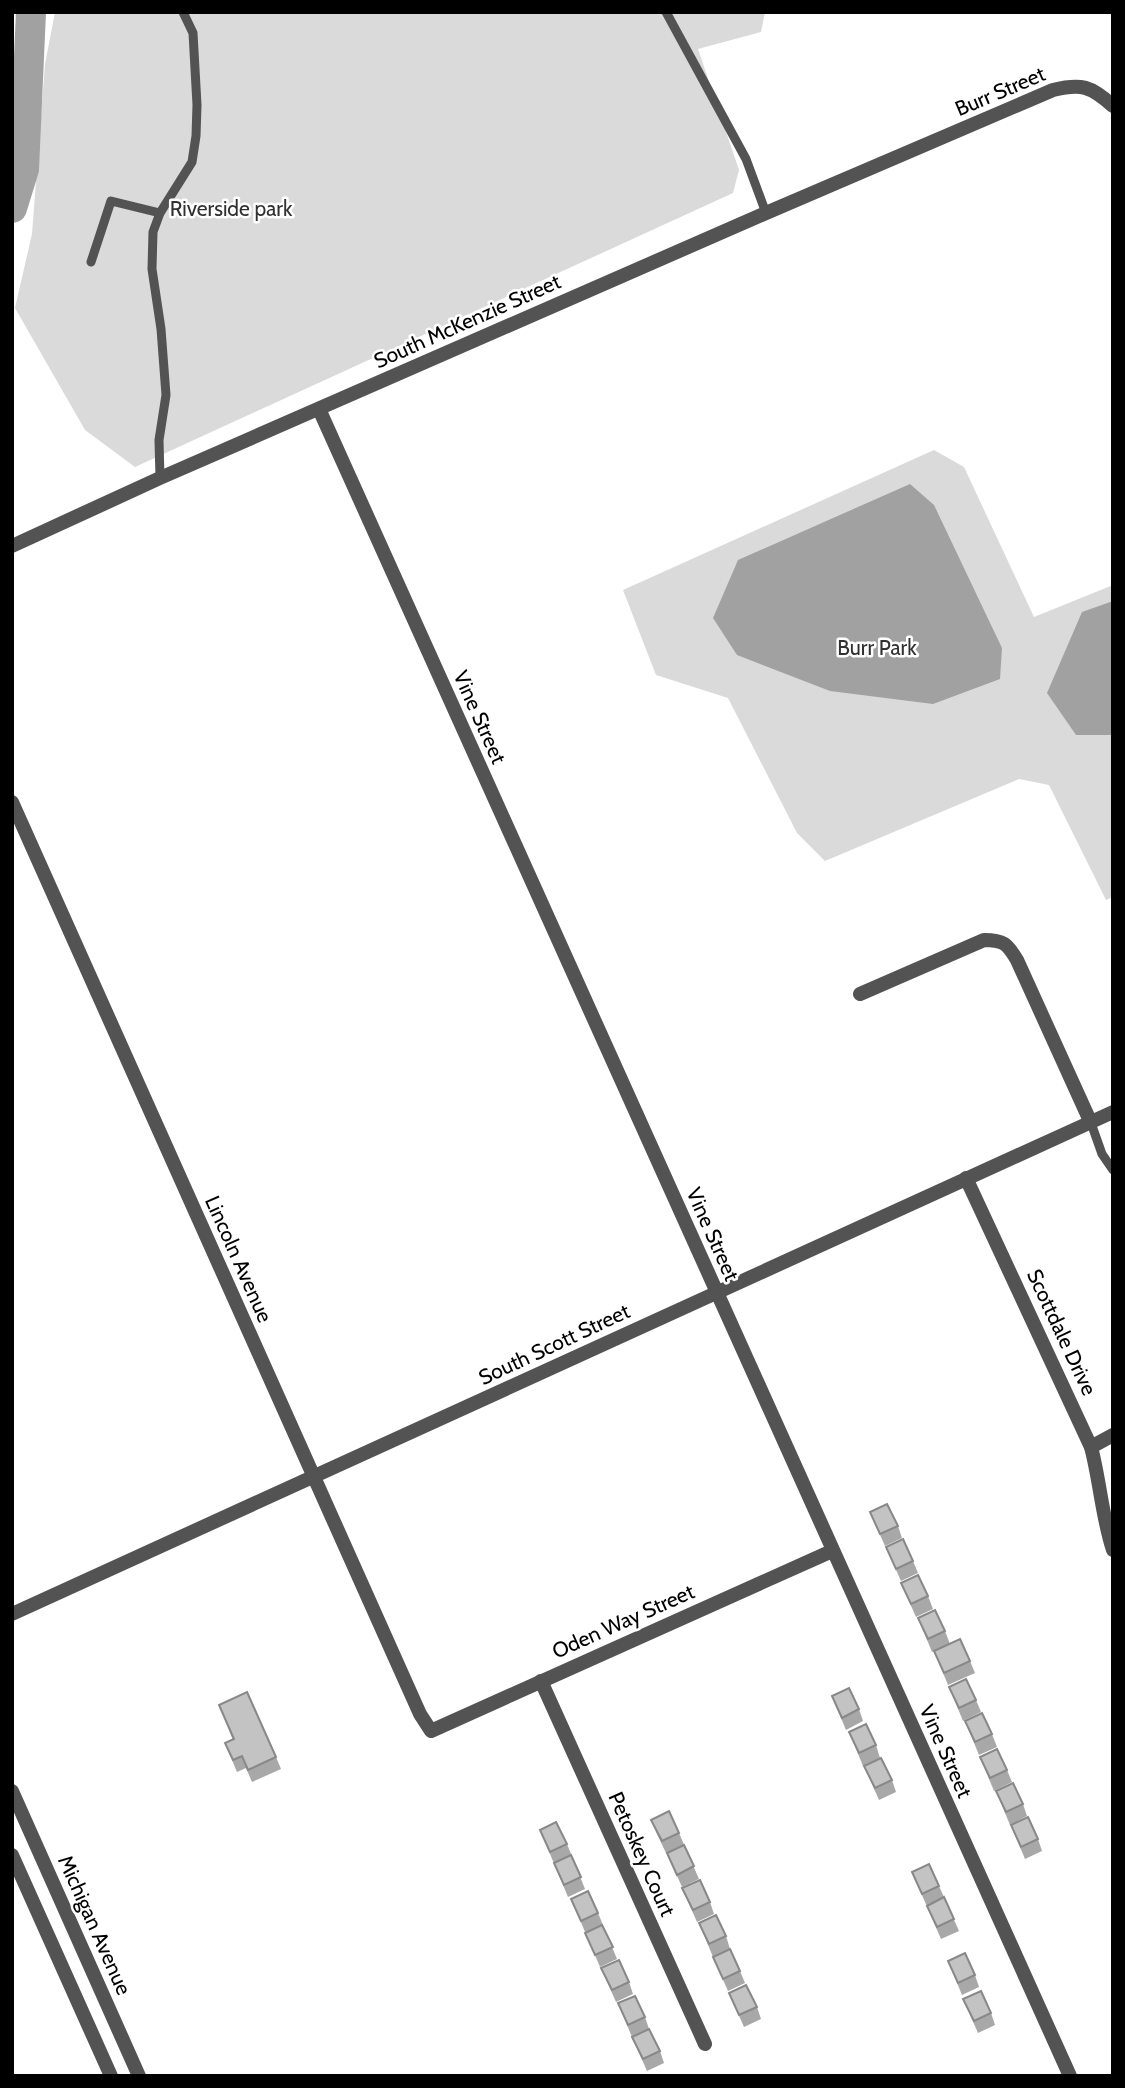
<svg xmlns="http://www.w3.org/2000/svg" width="1125" height="2088" font-family="Cabin,sans-serif">
<style>
.green{fill:#dadada}
.water{fill:#a1a1a1}
.lines{fill:none;stroke-linecap:round;stroke-linejoin:round}
.river{stroke:#a1a1a1;stroke-width:30}
.lane{stroke:#535353;stroke-width:9}
.street{stroke:#535353;stroke-width:14}
.wall{fill:#a8a8a8}
.building{fill:#c3c3c3;stroke:#888;stroke-width:2}
.labels{text-anchor:middle;dominant-baseline:central;stroke-width:5;stroke-linejoin:round;paint-order:stroke}
.street-label{font-size:21px;fill:#000;stroke:#fff}
.park-label{font-size:21px;fill:#313131;stroke:#fff}
</style>
<rect width="100%" height="100%" fill="#fff"/>
<g class="green">
<path d="M55 12H765L761 32 698 49 739 170 733 193 135 467 85 430 15 308 32 234 45 64Z"/>
<path d="M934 450 964 467 1034 617 1113 585V897L1106 900 1049 785 1019 779 825 861 797 833 728 698 656 675 623 590Z"/>
</g>
<g class="water">
<path d="M910 484 934 505 1002 648 1000 679 933 704 830 691 737 655 713 618 738 560Z"/>
<path d="M1113 601V735H1076L1047 693 1082 612Z"/>
</g>
<g class="lines">
<path class="river" d="M12 208 24 169 31 12"/>
<g class="lane">
<path d="M666 12 746 159 766 213"/>
<path d="M91 262 111 201 160 213"/>
<path d="M160 478 159 440 166 395 161 329 152 269 153 232 160 213 192 162 196 136 197 105 193 33 183 12"/>
<path d="M1091 1123 1102 1154 1113 1170"/>
</g>
<g class="street">
<path d="M319 409 1070 2076"/>
<path d="M12 546 160 478 766 213 1053 90C1081 83 1091 86 1113 106"/>
<path d="M12 802 420 1714 431 1731 832 1551"/>
<path d="M860 994 984 940C1003 940 1007 943 1017 960L1091 1123"/>
<path d="M966 1178 1091 1447C1100 1481 1102 1517 1113 1550"/>
<path d="M1091 1447 1113 1435"/>
<path d="M12 1614 1113 1112"/>
<path d="M541 1681 705 2044"/>
<path d="M12 1791 139 2076"/>
<path d="M12 1855 111 2076"/>
</g>
</g>
<g class="wall">
<path d="M870 1512 898 1526 902 1538 885 1546Z"/>
<path d="M886 1547 913 1561 918 1573 901 1581Z"/>
<path d="M901 1583 928 1596 933 1609 916 1617Z"/>
<path d="M918 1618 945 1631 950 1644 932 1652Z"/>
<path d="M934 1651 970 1661 975 1673 948 1685Z"/>
<path d="M949 1687 976 1700 981 1712 963 1721Z"/>
<path d="M832 1696 859 1709 863 1721 846 1730Z"/>
<path d="M219 1705 276 1757 281 1769 252 1782 246 1768 237 1772 225 1743 233 1740Z"/>
<path d="M965 1721 992 1734 997 1747 979 1755Z"/>
<path d="M849 1732 876 1745 880 1758 863 1766Z"/>
<path d="M980 1757 1007 1770 1012 1782 994 1791Z"/>
<path d="M864 1766 892 1780 896 1792 879 1800Z"/>
<path d="M996 1791 1023 1804 1027 1816 1010 1825Z"/>
<path d="M651 1820 679 1833 699 1879 682 1887 667 1853H666L656 1832Z"/>
<path d="M1011 1825 1038 1839 1042 1851 1025 1859Z"/>
<path d="M540 1830 567 1844 585 1889 568 1897Z"/>
<path d="M912 1872 939 1886 959 1931 941 1939Z"/>
<path d="M682 1888 710 1902 714 1914 697 1922Z"/>
<path d="M571 1899 598 1913 617 1959 600 1967Z"/>
<path d="M699 1923 726 1936 730 1949 713 1957Z"/>
<path d="M713 1957 740 1971 745 1983 728 1991Z"/>
<path d="M948 1961 975 1975 979 1987 962 1995Z"/>
<path d="M601 1968 629 1982 633 1994 616 2002Z"/>
<path d="M729 1993 757 2007 761 2019 744 2027Z"/>
<path d="M963 1999 991 2013 995 2025 978 2033Z"/>
<path d="M618 2003 645 2017 649 2029 632 2037Z"/>
<path d="M632 2037 660 2051 664 2063 647 2071Z"/>
</g>
<g class="building">
<path d="M887 1504 898 1526 880 1534 870 1512Z"/>
<path d="M903 1539 913 1561 896 1569 886 1547Z"/>
<path d="M918 1575 928 1596 911 1604 901 1583Z"/>
<path d="M935 1610 945 1631 928 1639 918 1618Z"/>
<path d="M960 1639 970 1661 944 1673 934 1651Z"/>
<path d="M966 1679 976 1700 959 1708 949 1687Z"/>
<path d="M849 1688 859 1709 842 1718 832 1696Z"/>
<path d="M247 1692 276 1757 248 1770 242 1756 233 1760 225 1743 234 1739 219 1705Z"/>
<path d="M982 1713 992 1734 975 1742 965 1721Z"/>
<path d="M866 1724 876 1745 859 1753 849 1732Z"/>
<path d="M997 1749 1007 1770 990 1778 980 1757Z"/>
<path d="M881 1758 892 1780 875 1788 864 1766Z"/>
<path d="M1013 1783 1023 1804 1006 1812 996 1791Z"/>
<path d="M669 1811 679 1833 662 1841 651 1820Z"/>
<path d="M1028 1817 1038 1839 1021 1847 1011 1825Z"/>
<path d="M556 1822 567 1844 550 1852 540 1830Z"/>
<path d="M684 1845 694 1866 677 1875 667 1853Z"/>
<path d="M571 1855 581 1877 564 1885 554 1863Z"/>
<path d="M929 1864 939 1886 922 1894 912 1872Z"/>
<path d="M700 1880 710 1902 693 1910 682 1888Z"/>
<path d="M588 1891 598 1913 581 1921 571 1899Z"/>
<path d="M944 1897 954 1919 937 1927 927 1906Z"/>
<path d="M716 1915 726 1936 709 1944 699 1923Z"/>
<path d="M602 1925 613 1947 595 1955 585 1933Z"/>
<path d="M730 1949 740 1971 723 1979 713 1957Z"/>
<path d="M965 1953 975 1975 958 1983 948 1961Z"/>
<path d="M619 1960 629 1982 612 1990 601 1968Z"/>
<path d="M746 1985 757 2007 739 2015 729 1993Z"/>
<path d="M981 1991 991 2013 974 2021 963 1999Z"/>
<path d="M635 1996 645 2017 628 2025 618 2003Z"/>
<path d="M649 2029 660 2051 643 2059 632 2037Z"/>
</g>
<g class="labels">
<g class="street-label">
<text transform="translate(1000 91) rotate(-23)">Burr Street</text>
<text transform="translate(467 321) rotate(-24)">South McKenzie Street</text>
<text transform="translate(480 717) rotate(66)">Vine Street</text>
<text transform="translate(713 1234) rotate(66)">Vine Street</text>
<text transform="translate(239 1259) rotate(66)">Lincoln Avenue</text>
<text transform="translate(1062 1332) rotate(65)">Scottdale Drive</text>
<text transform="translate(554 1344) rotate(-25)">South Scott Street</text>
<text transform="translate(623 1621) rotate(-24)">Oden Way Street</text>
<text transform="translate(946 1751) rotate(66)">Vine Street</text>
<text transform="translate(642 1854) rotate(66)">Petoskey Court</text>
<text transform="translate(95 1925) rotate(66)">Michigan Avenue</text>
</g>
<g class="park-label">
<text x="231" y="208">Riverside park</text>
<text x="877" y="647">Burr Park</text>
</g>
</g>
<rect width="1125" height="2088" fill="none" stroke="#000000" stroke-width="28"/>
</svg>
